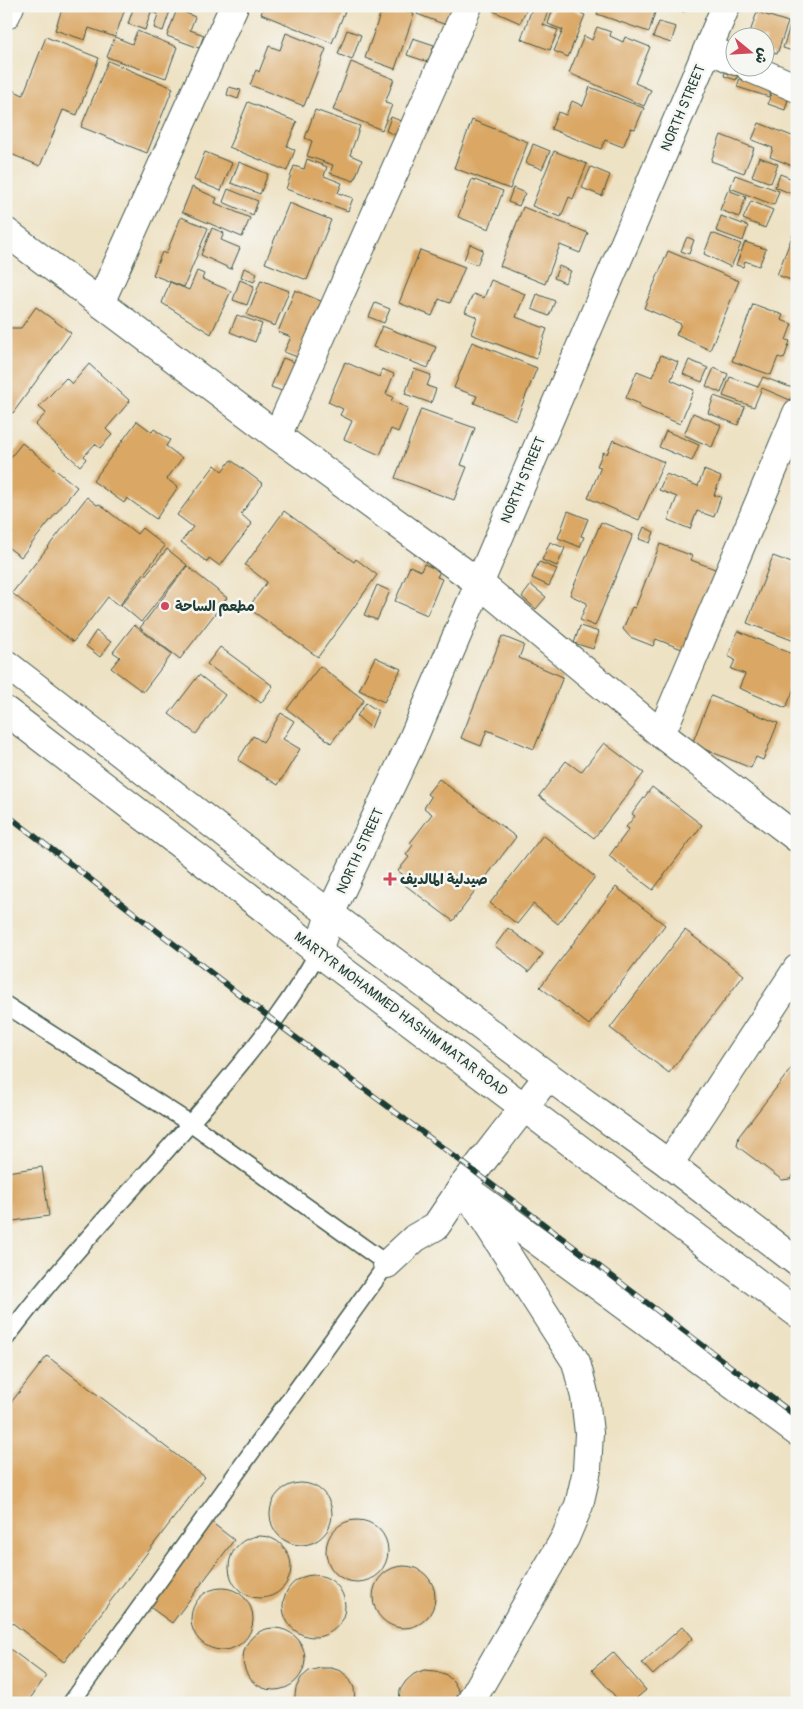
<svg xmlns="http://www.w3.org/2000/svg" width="803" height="1709" font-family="Pangolin,'Playpen Sans Arabic',sans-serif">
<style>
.building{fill:#daa765}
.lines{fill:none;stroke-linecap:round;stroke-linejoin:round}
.service-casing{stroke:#3e564a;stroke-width:19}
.minor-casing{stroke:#3e564a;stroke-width:30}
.tertiary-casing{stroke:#3e564a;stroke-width:30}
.primary-casing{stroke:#3e564a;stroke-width:30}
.service{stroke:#fff;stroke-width:16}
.minor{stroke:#fff;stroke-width:28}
.tertiary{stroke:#fff;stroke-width:28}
.primary{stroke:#fff;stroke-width:28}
.rail-casing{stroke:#1f3d34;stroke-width:5.5}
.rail{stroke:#f6f6f2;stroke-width:4;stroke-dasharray:11;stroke-linecap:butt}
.poi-dot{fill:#d1495b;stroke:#f6f6f2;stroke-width:2}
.labels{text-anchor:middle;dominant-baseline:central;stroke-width:5;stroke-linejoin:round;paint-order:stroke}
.street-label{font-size:14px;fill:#1f3d34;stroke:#f6f6f2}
.poi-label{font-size:14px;font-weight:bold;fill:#1f3d34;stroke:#f6f6f2;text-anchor:start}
</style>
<rect width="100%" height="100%" fill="#f6f6f2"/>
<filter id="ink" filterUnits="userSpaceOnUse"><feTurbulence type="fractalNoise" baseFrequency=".02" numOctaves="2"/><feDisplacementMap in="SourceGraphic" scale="10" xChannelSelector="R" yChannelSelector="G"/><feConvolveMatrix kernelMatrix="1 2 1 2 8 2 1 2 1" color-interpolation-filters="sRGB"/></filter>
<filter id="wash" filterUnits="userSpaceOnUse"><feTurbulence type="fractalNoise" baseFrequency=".0096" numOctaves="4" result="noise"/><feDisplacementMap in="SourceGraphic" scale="20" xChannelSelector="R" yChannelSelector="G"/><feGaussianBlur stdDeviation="1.12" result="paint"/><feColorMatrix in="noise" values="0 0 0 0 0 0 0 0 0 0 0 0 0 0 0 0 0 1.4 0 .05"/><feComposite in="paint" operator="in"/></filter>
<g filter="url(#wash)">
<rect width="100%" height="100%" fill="#eee2c4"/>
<g id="blocks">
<g class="building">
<path d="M63 6H126L115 37 89 28 85 40 55 30Z"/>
<path d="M134 6H164L171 8 163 31 154 28 158 14 151 12 145 30 128 24Z"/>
<path d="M264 6H347L332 43 261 14Z"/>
<path d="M383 6H394L414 14 395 69 365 58Z"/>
<path d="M420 6H453L446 25 417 14Z"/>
<path d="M495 6H528L520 23 493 11Z"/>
<path d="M533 6H550L543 25 558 30 550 50 521 39Z"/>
<path d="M554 6H564L585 15 568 57 554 51 563 30 548 24Z"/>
<path d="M600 6H657L649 32 597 14Z"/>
<path d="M673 6H686L684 12 673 8Z"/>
<path d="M177 9 195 17 190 30 204 35 199 48 167 36Z"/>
<path d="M757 12 788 22 777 54 766 50V38H748Z"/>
<path d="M659 22 676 27 671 43 653 37Z"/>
<path d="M790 26 797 28 796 52 783 48Z"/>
<path d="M597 27 611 32 610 36 623 42 625 37 650 47 635 83 651 90 644 106 569 73 584 36 592 40Z"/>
<path d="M347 30 361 35 352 60 338 54Z"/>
<path d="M137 31 177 47 166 78 107 57 115 37 132 44Z"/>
<path d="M286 33 326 49 304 106 250 85 256 70 259 72 269 46 280 50Z"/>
<path d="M46 37 99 58 77 115 63 110 40 166 6 152V87L23 95Z"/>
<path d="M413 38 434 45 428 62 407 55Z"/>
<path d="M108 61 173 88 147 153 81 127Z"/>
<path d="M351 62 394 79 385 103 392 105 382 130 333 110Z"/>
<path d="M727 65 740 69 736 80 724 76Z"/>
<path d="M743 69 774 80 769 97 737 87Z"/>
<path d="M229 87 241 90 238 99 227 95Z"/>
<path d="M590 87 644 108 635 129 631 128 623 147 605 140 601 149 551 129 558 112 566 115 572 101 583 106Z"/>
<path d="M773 87 790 92 785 110 768 104Z"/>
<path d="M248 102 297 122 287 146 295 150 287 171 229 147Z"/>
<path d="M315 110 360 126 350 155 362 160 354 181 330 173 333 165 307 156 312 141 305 138Z"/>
<path d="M391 117 401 121 396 135 386 131Z"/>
<path d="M472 120 528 142 510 189 454 168Z"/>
<path d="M759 123 797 138V157L793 166 770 157 773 148 752 140Z"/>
<path d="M721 135 754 148 744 173 711 161Z"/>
<path d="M533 144 550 151 542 169 526 163Z"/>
<path d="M554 151 587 164 573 199 569 197 561 217 532 206Z"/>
<path d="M205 152 232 163 221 191 194 180Z"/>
<path d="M759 157 778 164 771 183 752 176Z"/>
<path d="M307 159 327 167 324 176 342 183 338 193 353 198 348 211 286 189 294 166 304 169Z"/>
<path d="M239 162 268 174 260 194 231 183Z"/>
<path d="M591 167 610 175 602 196 582 188Z"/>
<path d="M780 174 795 180 797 176V196L775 187Z"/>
<path d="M735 175 779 191 774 205 730 188Z"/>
<path d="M472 179 503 191 489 229 458 217Z"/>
<path d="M192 187 217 198 215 203 250 218 242 237 182 212Z"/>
<path d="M513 188 525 193 519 206 508 202Z"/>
<path d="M228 189 258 201 253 215 223 202Z"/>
<path d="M728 190 746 197 739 217 720 210Z"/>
<path d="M751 201 773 210 765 228 743 219Z"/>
<path d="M289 203 331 220 307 280 265 263Z"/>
<path d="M523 207 588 233 580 253 560 245 545 284 500 266Z"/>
<path d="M721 216 748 226 743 241 716 231Z"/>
<path d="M181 217 208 228 184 287 153 275 162 252 166 254Z"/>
<path d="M797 224V282L777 275Z"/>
<path d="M212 228 224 233 221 240 240 248 231 269 201 255Z"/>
<path d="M712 233 741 244 731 267 704 254Z"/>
<path d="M687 237 694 240 689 254 681 251Z"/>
<path d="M745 242 766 249 759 266 745 261 743 267 736 265Z"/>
<path d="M470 244 483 250 477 265 464 260Z"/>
<path d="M420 250 465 267 450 303 439 299 432 316 399 303Z"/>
<path d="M668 251 739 281 710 350 676 335 681 324 644 308Z"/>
<path d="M559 266 571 271 565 283 554 278Z"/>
<path d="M244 268 257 273 254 282 241 277Z"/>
<path d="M197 271 204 274 202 279 231 291 211 334 162 303 170 282 189 290Z"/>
<path d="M240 280 254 286 247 305 233 300Z"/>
<path d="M261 280 289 291 275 326 247 315Z"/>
<path d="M491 280 525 294 516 317 547 329 536 359 471 334 477 317 465 312 473 294 484 298Z"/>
<path d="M295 290 323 302 300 358 284 352 291 337 278 332Z"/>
<path d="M537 294 555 301 549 316 532 309Z"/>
<path d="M375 303 390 309 384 323 369 317Z"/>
<path d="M753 304 783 315 781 320 792 324 786 340 790 341 784 359 778 357 771 375 732 361Z"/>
<path d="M36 307 71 333 13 413 6 408V328H21Z"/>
<path d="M237 315 262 324 255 342 230 332Z"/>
<path d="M382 326 436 347 428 368 373 347Z"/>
<path d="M472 342 537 368 516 420 474 403 477 396 454 388Z"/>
<path d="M661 355 678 362 671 380 694 390 680 424 639 407 640 404 626 398 637 371 652 377Z"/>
<path d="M283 358 299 364 287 393 271 387Z"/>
<path d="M689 360 708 368 702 382 683 374Z"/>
<path d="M345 362 379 377 382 369 394 374 386 394 393 397 391 401 408 408 398 432 391 429 380 455 344 439 352 421 340 415 343 409 328 402Z"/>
<path d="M89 364 130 401 106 429 112 435 100 448 95 444 84 456 86 459 80 466 35 425 46 413 39 407 66 378 72 384Z"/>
<path d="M714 368 728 374 721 393 706 386Z"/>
<path d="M414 369 431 375 427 386 436 389 431 403 405 394Z"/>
<path d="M730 377 758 387 763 377 795 389 790 400 762 388 754 407 723 396Z"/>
<path d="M714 396 745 407 738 425 708 413Z"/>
<path d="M421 409 475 428 461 465 467 467 454 500 395 478Z"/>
<path d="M693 413 721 425 712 447 684 435Z"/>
<path d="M137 421 152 432 154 429 170 440 166 446 182 458 167 479 178 487 156 519 127 498 124 503 93 481Z"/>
<path d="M666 431 699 445 692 461 659 447Z"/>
<path d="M613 440 664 462 639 520 588 498 601 467 597 466 603 452 607 454Z"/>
<path d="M22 443 77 487 21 557 6 546V542L13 533 6 527V463Z"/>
<path d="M231 460 263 484 241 514 252 524 220 566 209 558 207 562 181 542 193 527 177 515 215 465 222 471Z"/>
<path d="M704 470 721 477 714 495 721 497 714 517 697 511 690 529 668 520 677 497 659 490 666 474 698 486Z"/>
<path d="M87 497 97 505 99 504 137 534 142 528 165 546 119 606 108 597 73 642 12 593Z"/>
<path d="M284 511 354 562 356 559 377 575 318 657 248 608 267 582 245 565Z"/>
<path d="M568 511 588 519 581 536 584 537 580 547 558 538Z"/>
<path d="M601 522 633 535 595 626 580 620 587 603 570 595Z"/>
<path d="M644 527 654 532 650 543 639 539Z"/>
<path d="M550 542 565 548 557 566 542 560Z"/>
<path d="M660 544 693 556 691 560 723 572 692 653 656 639 653 646 630 637 623 629 632 607 635 608Z"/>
<path d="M167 549 187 565 141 622 121 605Z"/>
<path d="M773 556 797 565V642L747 623Z"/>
<path d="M539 562 557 569 549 586 532 578Z"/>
<path d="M424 564 440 571 437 577 442 579 427 615 395 601 410 566 421 571Z"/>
<path d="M187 566 227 598 180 659 140 628Z"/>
<path d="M377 585 390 591 377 620 364 615Z"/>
<path d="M531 585 546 597 536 609 522 597Z"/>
<path d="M134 625 172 654 143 692 111 668 120 657 113 652Z"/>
<path d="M580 626 599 632 593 649 574 643Z"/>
<path d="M96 631 111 642 100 657 86 646Z"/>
<path d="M738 631 797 656V681L786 708 739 688 745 674 731 669 735 660 728 656Z"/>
<path d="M502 636 524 645 519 658 563 677 534 749 487 730 481 746 461 738Z"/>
<path d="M220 647 273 686 261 703 207 664Z"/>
<path d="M375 657 401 669 384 702 359 690Z"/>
<path d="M320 666 364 700 331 743 287 709Z"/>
<path d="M199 675 225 695 196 734 169 714Z"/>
<path d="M711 696 778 723 763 760 756 757 751 768 692 744Z"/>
<path d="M366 703 378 711 371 728 357 716Z"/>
<path d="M281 713 294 721 283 739 300 749 278 785 238 760 253 736 263 742Z"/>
<path d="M604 743 644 773 594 838 539 796 566 761 581 772Z"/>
<path d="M439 779 516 837 453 921 401 882 405 876 398 871 409 857 406 855 413 845 410 843 432 814 424 808 431 797 427 794Z"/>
<path d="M652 787 702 825 653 890 609 856 629 829 626 827 635 816 632 814Z"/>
<path d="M543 835 595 877 558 924 533 904 517 924 490 903Z"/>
<path d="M616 887 665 925 589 1025 540 987Z"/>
<path d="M508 928 543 954 529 972 495 946Z"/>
<path d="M685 930 744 975 669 1073 610 1028Z"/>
<path d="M797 1061V1171L790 1179 782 1180 737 1146 739 1136Z"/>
<path d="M42 1167 49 1216 6 1222V1172Z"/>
<path d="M47 1356 205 1477 64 1662 6 1618V1409Z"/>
<circle cx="301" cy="1514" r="31"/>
<circle cx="357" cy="1551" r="31"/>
<path d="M210 1521 234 1540 172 1623 147 1605Z"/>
<circle cx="260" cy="1567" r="31"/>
<circle cx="404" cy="1597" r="31"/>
<circle cx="314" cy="1606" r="31"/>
<circle cx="222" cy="1619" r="31"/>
<path d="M683 1626 693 1638 653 1675 642 1663Z"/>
<circle cx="274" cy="1659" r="31"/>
<path d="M6 1646 46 1676 27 1703H6Z"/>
<path d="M613 1652 646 1690 631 1703H621L592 1670Z"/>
<path d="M320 1668H331L341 1671 349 1678 354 1688 355 1703H294L296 1688 301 1678 309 1671Z"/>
<path d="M424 1670 435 1671 445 1674 453 1681 459 1691 461 1703H399L400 1690 406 1681 414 1674Z"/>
</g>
</g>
</g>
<g filter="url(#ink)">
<use href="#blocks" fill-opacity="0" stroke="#3e564a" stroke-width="1"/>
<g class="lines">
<defs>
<g id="service">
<path d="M6 1005 191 1124 387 1264 71 1703"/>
<path d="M6 1338C74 1247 156 1167 228 1079 262 1038 293 999 318 952"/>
</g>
<g id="minor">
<path d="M6 15 10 6"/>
<path d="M709 49 736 61"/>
<path d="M750 68 797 88"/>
<path d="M6 232 277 436 479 583 661 734 797 838"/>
<path d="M100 303 234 6"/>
<path d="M277 436 468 6"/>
<path d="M661 734 797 413"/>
<path d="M669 1164 797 969"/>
<path d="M463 1186 576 1362 585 1397 589 1433 587 1470 579 1505 565 1538 470 1703"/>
<path d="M476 1196 797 1432"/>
<path d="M387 1264 415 1238 436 1226 463 1186 548 1076"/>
</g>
<path id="tertiary" d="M318 952 330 914 411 743 726 6"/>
<g id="primary">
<path d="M6 664 282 878 548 1076 669 1164 797 1262"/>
<path d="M6 711 266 910 318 952 797 1313"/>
</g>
</defs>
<use href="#service" class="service-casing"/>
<use href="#minor" class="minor-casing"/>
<use href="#tertiary" class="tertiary-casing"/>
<use href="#primary" class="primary-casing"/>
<use href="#service" class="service"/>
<use href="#minor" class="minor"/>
<use href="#tertiary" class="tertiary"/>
<use href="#primary" class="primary"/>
<defs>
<path id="rail" d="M6 814 275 1022 474 1171 797 1417"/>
</defs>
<use href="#rail" class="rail-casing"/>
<use href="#rail" class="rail"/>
</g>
</g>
<g class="poi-dot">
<circle cx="165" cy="606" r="5"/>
<path d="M387.5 871.5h5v5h5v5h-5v5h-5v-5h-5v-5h5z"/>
</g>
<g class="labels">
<g class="street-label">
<text transform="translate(683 108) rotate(-67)">NORTH STREET</text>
<text transform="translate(523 480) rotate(-67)">NORTH STREET</text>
<text transform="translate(360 851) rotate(-65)">NORTH STREET</text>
<text transform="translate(401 1014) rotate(37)">MARTYR MOHAMMED HASHIM MATAR ROAD</text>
</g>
<g class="poi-label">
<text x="175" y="606">مطعم الساحة</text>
<text x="400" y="879">صيدلية المالديف</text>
</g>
</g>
<rect width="803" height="1709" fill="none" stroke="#f6f6f2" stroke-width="25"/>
<g transform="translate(750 52) rotate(108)"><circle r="24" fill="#f6f6f2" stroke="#a0aca6"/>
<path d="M0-4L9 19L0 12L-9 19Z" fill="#d1495b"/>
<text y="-8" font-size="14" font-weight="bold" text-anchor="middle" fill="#1f3d34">ش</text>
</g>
</svg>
